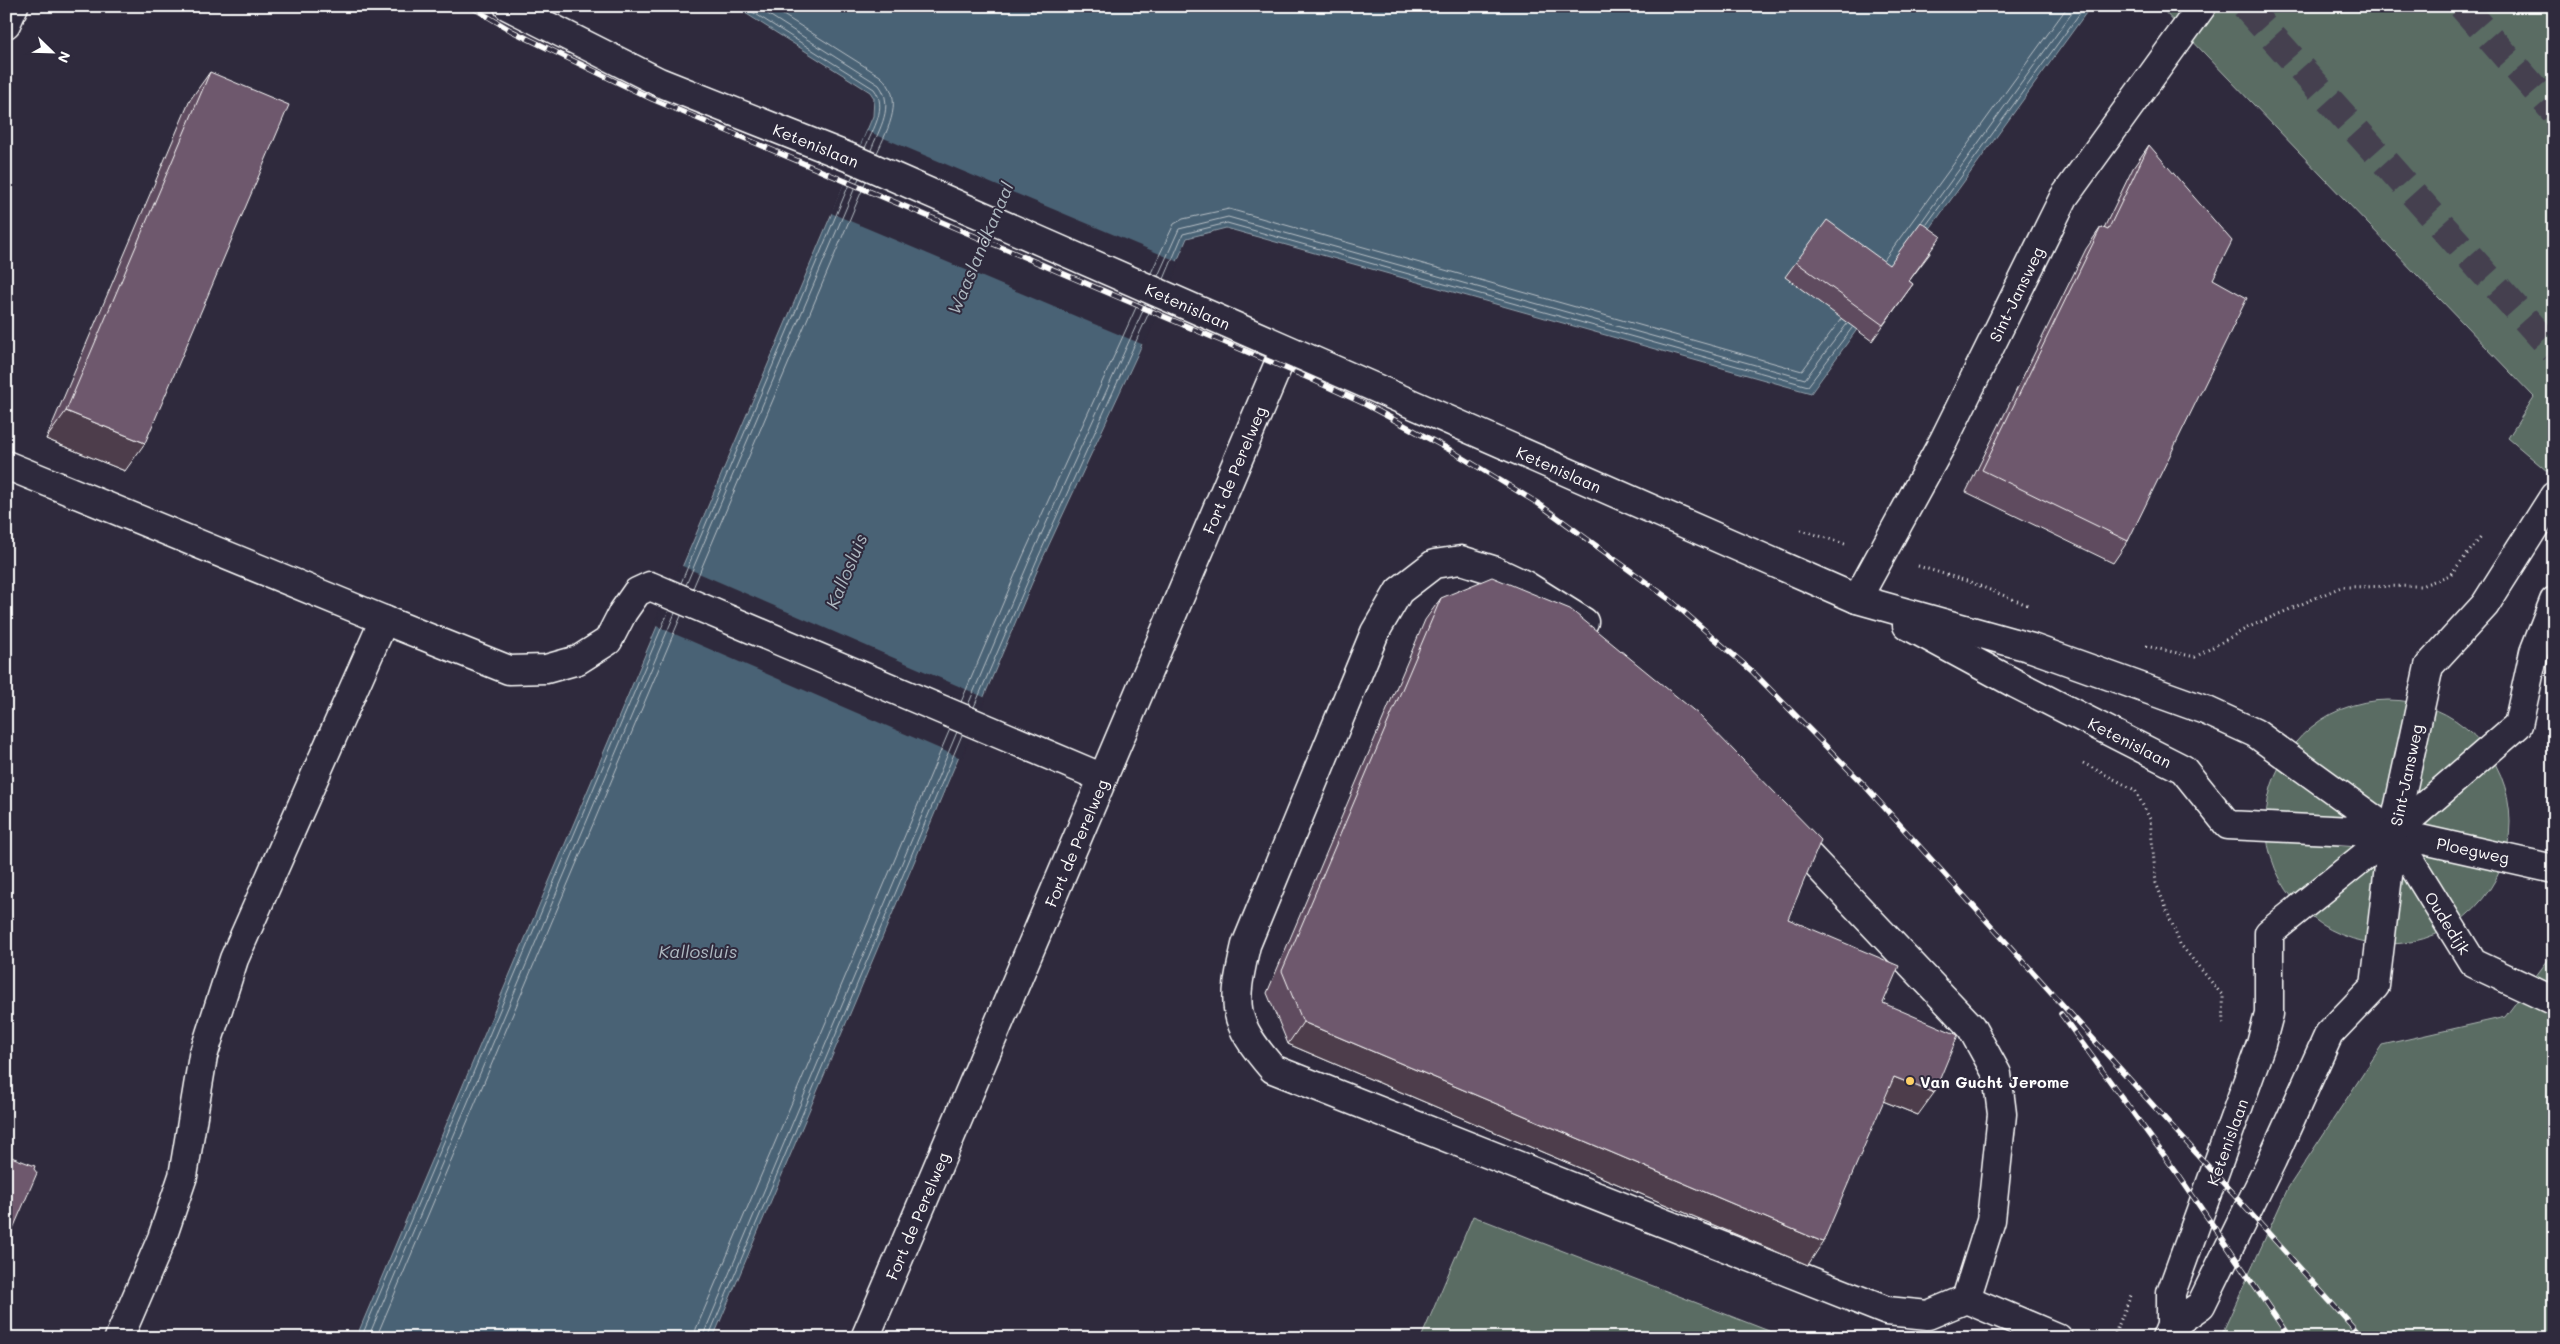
<svg xmlns="http://www.w3.org/2000/svg" width="2560" height="1344" font-family="Mali,sans-serif">
<style>
.green{fill:#5a6c64;stroke:#acb6b2}
.water{fill:#4a6274;stroke:#92a1ac}
.pier{fill:#2f2a3d}
.lines{fill:none;stroke-linecap:round;stroke-linejoin:round}
.shore{stroke:#b7c0c7;stroke-width:1}
.highway-tunnel{stroke:#443f50;stroke-width:28;stroke-dasharray:28 14;stroke-linecap:butt}
.minor-casing{stroke:#fff;stroke-width:31}
.major-casing{stroke:#fff;stroke-width:31}
.path{stroke:#fff;stroke-width:3;stroke-dasharray:1 4;stroke-linecap:butt}
.minor{stroke:#2f2a3d;stroke-width:28}
.major{stroke:#2f2a3d;stroke-width:28}
.rail-casing{stroke:#fff;stroke-width:5.5}
.rail{stroke:#2f2a3d;stroke-width:4;stroke-dasharray:11;stroke-linecap:butt}
.wall{fill:#5f4c5e;stroke:#fff}
.shaded-wall{fill:#4d3e4c;stroke:#fff}
.building{fill:#6e586d;stroke:#fff}
.poi-dot{fill:#ffd166;stroke:#2f2a3d;stroke-width:2}
.labels{text-anchor:middle;dominant-baseline:central;stroke-width:4;stroke-linejoin:round;paint-order:stroke}
.street-label{font-size:16px;fill:#fff;stroke:#2f2a3d}
.poi-label{font-size:16px;font-weight:bold;fill:#fff;stroke:#2f2a3d;text-anchor:start}
.water-label{font-size:18px;font-style:italic;fill:#aeb8c0;stroke:#2f2a3d}
</style>
<rect width="100%" height="100%" fill="#2f2a3d"/>
<filter id="ink" filterUnits="userSpaceOnUse"><feTurbulence type="fractalNoise" baseFrequency=".02" numOctaves="2"/><feDisplacementMap in="SourceGraphic" scale="10" xChannelSelector="R" yChannelSelector="G"/><feConvolveMatrix kernelMatrix="1 2 1 2 8 2 1 2 1" color-interpolation-filters="sRGB"/></filter>
<g filter="url(#ink)">
<g class="green">
<path d="M2159 6H2554V477L2508 438 2534 397Z"/>
<circle cx="2388" cy="822" r="122"/>
<path d="M2554 952V1338H2220L2288 1188 2382 1045 2505 1017Z"/>
<path d="M1473 1216 1787 1338H1421Z"/>
</g>
<path class="water" d="M734 6H2091L1811 393 1226 228 1187 238 1139 351 1040 564 713 1338H356L873 116 874 98 870 92Z"/>
<g class="pier">
<path d="M867 131 1179 262 1144 345 831 213Z"/>
<path d="M680 565 986 698 961 758 654 625Z"/>
</g>
<g class="lines">
<g class="shore">
<path d="M743 6 874 89C888 107 873 129 865 148"/>
<path d="M755 6 879 85C895 106 879 129 871 150"/>
<path d="M769 6 880 76C906 98 888 128 877 153"/>
<path d="M1922 221 2077 6"/>
<path d="M1927 224 2085 6"/>
<path d="M1884 260 2068 6"/>
<path d="M1151 273 1174 224 1183 219 1229 209 1802 371 1841 319"/>
<path d="M1158 276 1179 229 1228 217 1805 379 1847 324"/>
<path d="M1164 279 1183 234 1227 223 1808 386 1852 328"/>
<path d="M681 583 853 175"/>
<path d="M686 585 859 178"/>
<path d="M693 588 866 181"/>
<path d="M961 702 1023 556 1139 301"/>
<path d="M968 705 1030 559 1146 304"/>
<path d="M974 707 1036 562 1152 306"/>
<path d="M361 1338 669 610"/>
<path d="M368 1338 675 613"/>
<path d="M376 1338 681 616"/>
<path d="M695 1338 696 1329 950 729"/>
<path d="M702 1338 957 732"/>
<path d="M708 1338 962 735"/>
</g>
<g class="highway-tunnel">
<path d="M2245 6 2554 351"/>
<path d="M2462 6 2554 111"/>
</g>
<defs>
<g id="minor">
<path d="M6 24 14 6"/>
<path d="M6 465 384 620 234 959 203 1056 183 1176 162 1238 119 1338"/>
<path d="M1857 599 1944 440 2064 197 2202 6"/>
<path d="M384 620 509 670 546 669 578 660 608 641 623 612 637 592 650 586 1103 778"/>
<path d="M1584 622 1525 585 1493 570 1461 560 1434 564 1399 591 1375 632 1246 945C1232 1006 1231 1021 1273 1069L1887 1311 1928 1315 1966 1299 2058 1338"/>
<path d="M1787 833 1971 1027 1997 1074 2002 1114 1991 1220 1966 1299"/>
<path d="M2393 833 2429 666 2485 605 2554 496"/>
<path d="M2393 833 2518 725 2534 652 2554 601"/>
<path d="M2393 833 2473 963 2554 1001"/>
<path d="M2393 833 2554 869"/>
<path d="M865 1338 1285 349"/>
</g>
<g id="major">
<path d="M508 6 659 82 853 159 1857 599 2032 648 2205 710 2255 733 2393 833"/>
<path d="M1907 625 2016 684 2183 769 2228 825 2393 833"/>
<path d="M2171 1326 2201 1305 2272 1160 2329 1034 2375 986 2393 833"/>
<path d="M2166 1338 2171 1326V1293L2261 1044 2269 1014V933L2393 833"/>
</g>
</defs>
<use href="#minor" class="minor-casing"/>
<use href="#major" class="major-casing"/>
<g class="path">
<path d="M1801 530 1845 544"/>
<path d="M1918 566 1970 582 2030 606"/>
<path d="M2146 646 2195 657 2249 627 2341 587 2421 586 2450 575 2482 536"/>
<path d="M2083 763 2135 790 2150 819 2156 883 2180 944 2223 996 2224 1026"/>
<path d="M2113 1338 2132 1293"/>
</g>
<use href="#minor" class="minor"/>
<use href="#major" class="major"/>
<defs>
<g id="rail">
<path d="M470 6 512 31 652 99 1311 379 1363 403 1450 450 1539 504 1669 599 1753 672 1865 786 2363 1338"/>
<path d="M2061 1014 2179 1176 2290 1338"/>
</g>
</defs>
<use href="#rail" class="rail-casing"/>
<use href="#rail" class="rail"/>
</g>
<g class="wall">
<path d="M210 72 125 471 46 439 190 100Z"/>
<path d="M2149 145 2213 279 2128 541 2113 563 1966 492 2086 249 2101 227 2104 228 2133 168Z"/>
<path d="M1931 252 1909 281 1913 284 1872 341 1785 277 1796 262 1889 265Z"/>
<path d="M1441 598 1788 919 1883 1003 1918 1115 1883 1101 1808 1265 1288 1044 1267 993 1425 620Z"/>
</g>
<g class="shaded-wall">
<path d="M66 411 145 443 125 471 46 439Z"/>
<path d="M1303 1022 1823 1242 1808 1265 1288 1044Z"/>
<path d="M1894 1077 1934 1093 1918 1115 1878 1099Z"/>
</g>
<g class="building">
<path d="M210 72 289 105 145 443 66 411Z"/>
<path d="M2149 145 2232 241 2213 279 2247 298 2128 541 1982 470 2101 227 2108 230Z"/>
<path d="M1827 220 1889 265 1921 222 1941 236 1909 281 1913 284 1883 325 1796 262Z"/>
<path d="M1492 577 1570 609 1698 714 1821 840 1788 919 1899 966 1883 1003 1958 1035 1934 1093 1894 1077 1823 1242 1303 1022 1282 971 1441 598Z"/>
<path d="M6 1155 35 1166 34 1169 37 1173 6 1245Z"/>
</g>
</g>
<circle class="poi-dot" cx="1910" cy="1081" r="5"/>
<g class="labels">
<g class="street-label">
<text transform="translate(816 145) rotate(22)">Ketenislaan</text>
<text transform="translate(2016 294) rotate(-64)">Sint-Jansweg</text>
<text transform="translate(1188 306) rotate(24)">Ketenislaan</text>
<text transform="translate(1559 469) rotate(24)">Ketenislaan</text>
<text transform="translate(1234 470) rotate(-67)">Fort de Perelweg</text>
<text transform="translate(2130 742) rotate(27)">Ketenislaan</text>
<text transform="translate(2406 775) rotate(-78)">Sint-Jansweg</text>
<text transform="translate(1076 843) rotate(-67)">Fort de Perelweg</text>
<text transform="translate(2473 850) rotate(12)">Ploegweg</text>
<text transform="translate(2448 923) rotate(58)">Oudedijk</text>
<text transform="translate(2227 1142) rotate(-70)">Ketenislaan</text>
<text transform="translate(917 1216) rotate(-67)">Fort de Perelweg</text>
</g>
<g class="poi-label">
<text x="1920" y="1081">Van Gucht Jerome</text>
</g>
<g class="water-label">
<text transform="translate(980 248) rotate(-67)">Waaslandkanaal</text>
<text transform="translate(846 571) rotate(-67)">Kallosluis</text>
<text x="698" y="951">Kallosluis</text>
</g>
</g>
<rect width="2560" height="1344" fill="none" stroke="#2f2a3d" stroke-width="25"/>
<rect x="12" y="12" width="2535" height="1319" fill="none" stroke="#fff" stroke-width="2" filter="url(#ink)"/>
<g transform="translate(52 52) rotate(113)" stroke="#2f2a3d" stroke-width="4" paint-order="stroke">
<path d="M0-4L9 19L0 12L-9 19Z" fill="#ffffff"/>
<text y="-8" font-size="14" font-weight="bold" text-anchor="middle" fill="#ffffff">N</text>
</g>
</svg>
